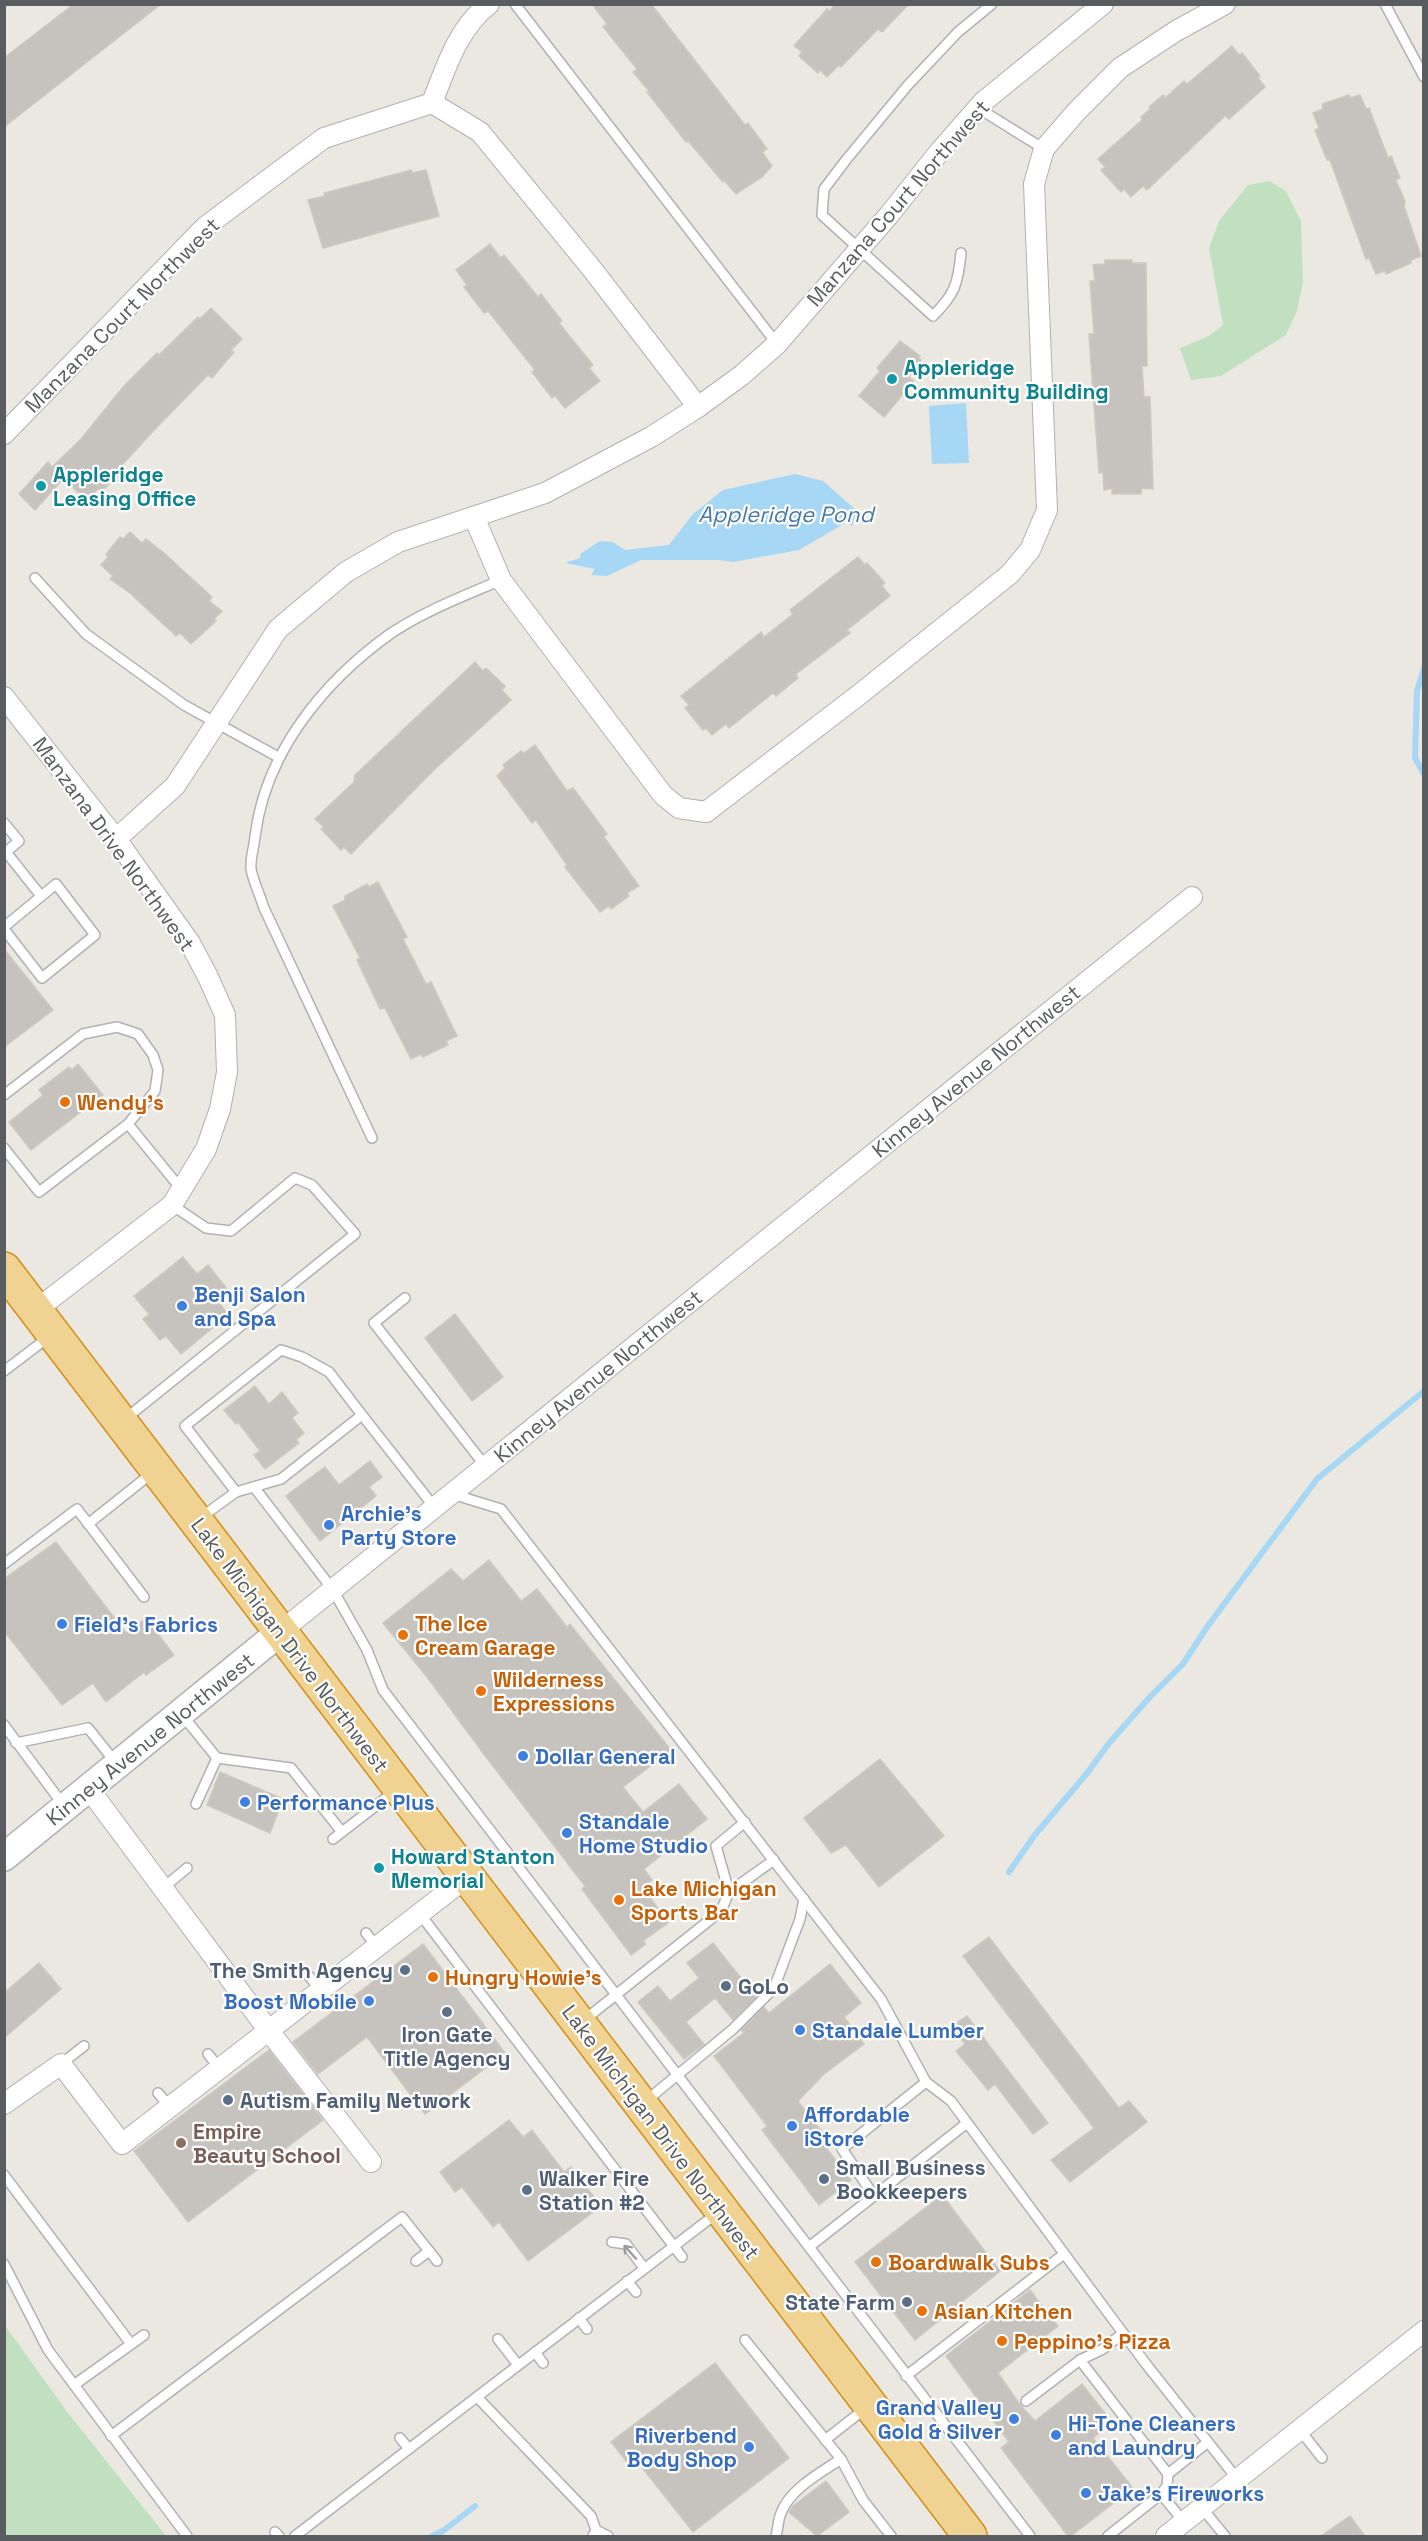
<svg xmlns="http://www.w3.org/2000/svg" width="1428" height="2541" font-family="'Space Grotesk',sans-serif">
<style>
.green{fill:#c1e0bf}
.water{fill:#a6d7f5}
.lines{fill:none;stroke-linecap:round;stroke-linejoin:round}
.stream{stroke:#a6d7f5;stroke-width:6}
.building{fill:#c6c3be;stroke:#cec9c0;stroke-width:1.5}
.lane-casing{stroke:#aeb1b5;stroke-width:12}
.street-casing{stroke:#aeb1b5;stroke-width:22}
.secondary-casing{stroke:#adb1b5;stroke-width:30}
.highway-casing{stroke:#d38e18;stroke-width:36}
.lane{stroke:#fff;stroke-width:9}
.street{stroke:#fff;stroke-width:20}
.secondary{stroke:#fff;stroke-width:27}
.highway{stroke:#f0d392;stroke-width:33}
.oneway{stroke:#9b9ea0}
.culture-dot{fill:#0f9aa8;stroke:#fff;stroke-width:2}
.food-dot{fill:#e8710a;stroke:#fff;stroke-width:2}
.shop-dot{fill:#3f7fe0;stroke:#fff;stroke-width:2}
.service-dot{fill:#5c6f8a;stroke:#fff;stroke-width:2}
.education-dot{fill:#8d6e63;stroke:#fff;stroke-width:2}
.labels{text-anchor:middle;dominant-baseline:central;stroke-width:4.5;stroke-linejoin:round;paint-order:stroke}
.street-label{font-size:21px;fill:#595d60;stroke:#fff}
.culture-label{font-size:21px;font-weight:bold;fill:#0d838f;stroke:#fff;text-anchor:start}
.food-label{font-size:21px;font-weight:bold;fill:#c56008;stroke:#fff;text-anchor:start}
.shop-label{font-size:21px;font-weight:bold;fill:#366cbe;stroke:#fff;text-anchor:start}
.service-label{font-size:21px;font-weight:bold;fill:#4e5e75;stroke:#fff;text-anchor:start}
.education-label{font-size:21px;font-weight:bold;fill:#785e54;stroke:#fff;text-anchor:start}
.water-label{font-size:22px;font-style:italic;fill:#4779a4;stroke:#fff}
</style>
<rect width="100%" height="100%" fill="#eae8e1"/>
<g class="green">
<path d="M1269 181 1286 191 1301 221 1303 282 1297 311 1286 335 1221 376 1191 380 1180 348 1209 336 1223 325 1209 248 1219 221 1248 185Z"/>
<path d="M4 2324 68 2413 166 2536H5Z"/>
</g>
<g class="water">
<path d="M966 403 969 463 932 464 929 406Z"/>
<path d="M795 474 823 481 857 511 852 526 847 522 799 550 733 562 719 560H641L607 576 591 575 595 569 566 563C571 559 577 561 581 557L580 554 600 541 613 542 625 550 669 545 693 514 723 490Z"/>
</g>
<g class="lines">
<g class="stream">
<path d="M1424 668 1417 691 1415 758 1424 774"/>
<path d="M1009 1872 1034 1836 1088 1772 1110 1742 1149 1698 1183 1664 1207 1627 1317 1479 1424 1391"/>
<path d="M432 2536 443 2531 475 2506"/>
</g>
</g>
<g class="building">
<path d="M74 4H161L4 127V58Z"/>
<path d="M592 4H651L745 125 748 123 767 149 762 152 772 166 762 177 736 194 724 180 723 182 688 141 686 142 647 92 649 91 633 72 637 69 603 27 607 24Z"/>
<path d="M835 4H909L882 32 878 29 841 67 839 65 827 77 820 70 818 73 799 56 802 52 794 46 827 9 830 11Z"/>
<path d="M1232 46 1239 55 1242 53 1260 76 1258 78 1265 87 1229 119 1225 116 1147 190 1143 186 1131 197 1124 189 1121 192 1101 170 1105 167 1098 159 1142 120 1141 117 1150 109 1149 107 1163 95 1165 98 1184 81 1187 84Z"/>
<path d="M1349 95 1350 98 1360 95 1366 109 1369 108 1388 158 1391 156 1400 178 1396 180 1405 201 1404 206 1421 256 1411 260V263L1386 274 1385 271 1376 274 1369 258 1366 259 1330 160H1327L1315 130 1319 128 1313 113 1323 109 1322 104Z"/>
<path d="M411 170 413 173 426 170 439 216 323 248 308 200 325 196 324 193Z"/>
<path d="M490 244 501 258 504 255 538 297 541 294 562 321 559 323 593 365 589 368 600 381 565 408 555 396 552 398 532 372 535 370 488 311 484 313 464 287 467 285 456 270Z"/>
<path d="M1105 260H1132V263H1146L1147 366H1142L1144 397H1150L1153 489 1142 488 1141 494H1112V488L1104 490 1103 472 1099 473 1090 349 1089 334H1094L1090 281H1095L1093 265 1105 264Z"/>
<path d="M211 308 242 339 231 350 234 352 212 378 208 375 158 426 121 466 124 469 101 492 98 489 86 501 64 478 35 510 19 494 48 462 52 467 81 439 123 387 157 353 159 355 198 317 200 319Z"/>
<path d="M900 341 920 356 918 358 921 360 909 377 914 381 884 417 859 396 880 371 877 368Z"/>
<path d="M130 532 142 543 146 539 164 553 212 597 209 601 222 611 214 619 216 621 191 644 180 633 176 636 130 593 110 579 113 576 101 565 108 557 106 554 120 537 123 539Z"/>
<path d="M858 557 865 565 867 563 885 583 882 586 890 596 847 630 850 633 796 674 798 678 776 696 773 693 729 728 726 724 712 735 706 728 703 730 685 708 689 705 681 696 761 632 764 637 793 614 790 610Z"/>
<path d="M475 662 483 671 486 668 505 686 502 690 511 700 437 767 351 854 344 847 341 850 321 829 324 827 315 819 354 782 355 775Z"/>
<path d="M535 745 567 791 573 788 607 834 604 837 639 886 627 893 629 896 611 909 609 906 600 912 565 867 567 865 536 820 532 823 497 776 505 768 503 765 521 751 524 753Z"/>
<path d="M378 882 407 937 403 939 426 984 431 982 457 1036 446 1041 448 1045 423 1057 421 1054 411 1059 385 1008 380 1009 357 960 360 958 333 906 345 900V896L367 884 369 887Z"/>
<path d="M4 949 53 1010 4 1047Z"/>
<path d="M78 1064 103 1095 31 1150 9 1122 43 1095 39 1090 69 1067 72 1070Z"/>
<path d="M183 1257 197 1274 208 1265 227 1289 216 1298 228 1315 181 1354 166 1336 160 1340 143 1319 149 1314 134 1296Z"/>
<path d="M455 1314 503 1377 472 1401 425 1338Z"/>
<path d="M255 1386 269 1404 282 1392 298 1413 292 1418 304 1433 296 1440 299 1443 265 1469 254 1455 260 1451 238 1422 236 1424 224 1410Z"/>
<path d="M370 1461 382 1477 369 1487 376 1496 320 1541 286 1496 325 1467 339 1485Z"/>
<path d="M56 1542 126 1633 146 1618 174 1655 146 1675 144 1672 106 1702 93 1683 62 1705 4 1631V1579Z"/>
<path d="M489 1560 521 1601 537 1589 567 1627 570 1624 671 1750 623 1787 643 1812 679 1784 707 1819 644 1869 652 1880 643 1887 668 1923 643 1941 646 1944 631 1955 582 1889 585 1886 483 1753 427 1677 383 1623 451 1569 463 1581Z"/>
<path d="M880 1759 944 1836 879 1887 846 1845 831 1853 804 1818Z"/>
<path d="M220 1772 283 1799 270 1833 207 1805Z"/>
<path d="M989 1937 1119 2108 1129 2101 1147 2122 1070 2182 1051 2160 1094 2128 963 1956Z"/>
<path d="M713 1943 756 1997 733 2020 715 1998 686 2022 704 2044 684 2059 638 2002 658 1986 670 2001 699 1978 687 1963Z"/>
<path d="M423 1944 505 2053 425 2114 367 2037 318 2074 293 2042Z"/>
<path d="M39 1963 61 1989 4 2038V1993Z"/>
<path d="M830 1964 861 2003 844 2017 864 2044 824 2074 798 2101 822 2132 817 2136 851 2180 819 2205 762 2130 767 2126 714 2056 744 2033 741 2030 764 2007 769 2013Z"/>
<path d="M967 2016 1048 2123 1033 2134 995 2084 988 2090 956 2051 965 2044 952 2026Z"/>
<path d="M269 2050 323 2120 188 2222 134 2151Z"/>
<path d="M509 2120 523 2137 532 2130 564 2172 571 2167 601 2206 528 2261 499 2222 493 2227 462 2187 455 2192 440 2172Z"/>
<path d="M942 2195 1000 2271 915 2340 855 2262Z"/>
<path d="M1030 2290 1058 2326 998 2373 1021 2406 1035 2421 1082 2384 1112 2422 1093 2438 1133 2488 1071 2536H1068L1001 2448 1009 2442 946 2356Z"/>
<path d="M715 2363 789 2458 693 2532 637 2461 630 2466 611 2442Z"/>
<path d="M826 2481 849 2512 817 2536 789 2512 793 2506Z"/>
<path d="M1350 2516 1365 2536H1321Z"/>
</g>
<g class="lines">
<defs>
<g id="lane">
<path d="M515 4 777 344"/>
<path d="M1385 4 1424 77"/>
<path d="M978 108 1044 149"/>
<path d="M961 253C958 284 955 294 933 316L822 215 824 189 846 160 908 85 958 32 992 4"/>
<path d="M35 578 86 634 184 705 278 757"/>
<path d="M4 823 19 841 6 852 41 896"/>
<path d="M4 927 56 884 95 935 42 978 4 929"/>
<path d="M4 1095 83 1034 117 1027 138 1034 153 1055 158 1070 155 1091 128 1124 181 1189"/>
<path d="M372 1138 264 908C260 895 253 881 251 869 250 859 254 847 255 837 265 753 323 682 390 634 424 611 464 596 501 580"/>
<path d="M4 1148 39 1192 128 1124"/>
<path d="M405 1298 374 1323 486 1467"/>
<path d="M4 1371 50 1336"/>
<path d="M125 1419 355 1234 312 1185 295 1178 231 1231 206 1228 172 1205"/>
<path d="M254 1487 333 1590 367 1650 383 1690 1030 2536"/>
<path d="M236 1492 185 1426 281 1350 302 1357 329 1372 362 1415"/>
<path d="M452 1494 501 1509 881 1999 926 2082 951 2101 1146 2364 1238 2480"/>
<path d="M200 1518 236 1492 281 1479 362 1415 435 1508"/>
<path d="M88 1524 152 1473"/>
<path d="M4 1564 77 1509 144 1597"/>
<path d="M183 1716 217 1758"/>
<path d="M4 1725 64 1806"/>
<path d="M16 1743 88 1728 116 1763"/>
<path d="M196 1804 217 1758 291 1768 342 1832"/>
<path d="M333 1839 395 1791"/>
<path d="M163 1888 187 1868"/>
<path d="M729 1892 774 1860"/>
<path d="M420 1914 682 2257"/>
<path d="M366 1933 377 1947"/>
<path d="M309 1976 321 1991"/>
<path d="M583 2021 721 1911 729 1892 716 1846 745 1822"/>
<path d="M208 2054 220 2069"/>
<path d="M61 2064 84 2046"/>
<path d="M158 2093 170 2107"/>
<path d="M646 2101 733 2029 774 1988 800 1919 804 1899"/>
<path d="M4 2175 131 2344"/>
<path d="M874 2196 842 2149 926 2082"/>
<path d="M612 2242 626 2244 644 2268"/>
<path d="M809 2247 967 2123"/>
<path d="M416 2261 429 2251"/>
<path d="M4 2264 48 2350 187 2536"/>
<path d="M627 2281 636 2292"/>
<path d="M579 2318 587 2329"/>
<path d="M498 2339 518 2365"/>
<path d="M745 2340 841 2459 863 2500 891 2536"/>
<path d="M535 2352 543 2363"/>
<path d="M906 2376 1064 2254"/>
<path d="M74 2385 144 2335"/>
<path d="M477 2397 591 2516 596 2530 593 2536"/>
<path d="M1026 2401 1080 2360"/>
<path d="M1300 2430 1322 2458"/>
<path d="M111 2436 402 2217 437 2261"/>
<path d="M400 2438 409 2449"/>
<path d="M825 2440 866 2408"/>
<path d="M1168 2474 1208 2442"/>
<path d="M1161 2494 1184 2522"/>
<path d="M1202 2508 1225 2536"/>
<path d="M596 2530 608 2536"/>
<path d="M275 2532 279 2536"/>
<path d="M295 2536 716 2214"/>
<path d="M776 2536C778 2529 778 2520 781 2513 790 2489 820 2473 841 2459"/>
<path d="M1108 2536 1161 2494 1167 2486 1168 2474 1080 2360 1103 2349 1123 2333"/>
</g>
<g id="street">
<path d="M432 103C446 67 458 28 489 4"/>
<path d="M4 434 205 227 324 138 432 103 480 132 592 269 698 407"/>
<path d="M474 517 501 580 663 795 679 808 706 812 860 694 1010 574 1030 550 1047 510 1034 184 1044 149 1077 111 1120 68 1176 31 1225 4"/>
<path d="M4 697 116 839 190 943 208 977 225 1015 227 1072 220 1109 206 1149 172 1205 36 1310"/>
<path d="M116 839 175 786 278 629 346 572 398 542 545 493 651 437 698 407 742 375 777 344 889 215 940 151 983 102 1103 4"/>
<path d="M280 1632 1192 897"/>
<path d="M89 1789 269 2031 371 2162"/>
<path d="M4 2104 61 2064 122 2144 467 1877"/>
<path d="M1166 2536 1424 2331"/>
</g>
<path id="secondary" d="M4 1857 280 1632"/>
<path id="highway" d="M4 1269 970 2536"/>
</defs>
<use href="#lane" class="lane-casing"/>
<use href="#street" class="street-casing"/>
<use href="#secondary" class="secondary-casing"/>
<use href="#highway" class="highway-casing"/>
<use href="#lane" class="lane"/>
<use href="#street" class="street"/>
<use href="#secondary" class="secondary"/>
<use href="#highway" class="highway"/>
</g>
<defs><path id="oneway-shaft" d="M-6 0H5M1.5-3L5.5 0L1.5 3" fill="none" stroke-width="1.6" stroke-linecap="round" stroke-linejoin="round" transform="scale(1.5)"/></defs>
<use class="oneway" href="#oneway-shaft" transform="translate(630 2252) rotate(-132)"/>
<g class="culture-dot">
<circle cx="892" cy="379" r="6"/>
<circle cx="41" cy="486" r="6"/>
<circle cx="379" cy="1868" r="6"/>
</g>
<g class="food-dot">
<circle cx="65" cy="1102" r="6"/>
<circle cx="403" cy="1635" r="6"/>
<circle cx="481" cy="1691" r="6"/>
<circle cx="619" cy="1900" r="6"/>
<circle cx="433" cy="1977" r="6"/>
<circle cx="876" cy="2262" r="6"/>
<circle cx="922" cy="2311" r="6"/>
<circle cx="1002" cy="2341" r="6"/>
</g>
<g class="shop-dot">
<circle cx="182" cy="1306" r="6"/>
<circle cx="329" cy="1525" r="6"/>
<circle cx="62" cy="1624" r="6"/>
<circle cx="523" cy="1756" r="6"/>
<circle cx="245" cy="1802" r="6"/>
<circle cx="567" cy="1833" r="6"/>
<circle cx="369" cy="2001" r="6"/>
<circle cx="800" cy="2030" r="6"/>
<circle cx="792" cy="2126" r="6"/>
<circle cx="1014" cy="2419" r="6"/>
<circle cx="1056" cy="2435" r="6"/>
<circle cx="749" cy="2447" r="6"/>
<circle cx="1086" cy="2493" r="6"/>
</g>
<g class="service-dot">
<circle cx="405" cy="1970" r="6"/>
<circle cx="726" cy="1986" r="6"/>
<circle cx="447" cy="2012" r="6"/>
<circle cx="228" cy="2100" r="6"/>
<circle cx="824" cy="2179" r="6"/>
<circle cx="527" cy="2190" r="6"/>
<circle cx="907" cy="2302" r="6"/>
</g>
<circle class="education-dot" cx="181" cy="2143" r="6"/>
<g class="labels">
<g class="street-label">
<text transform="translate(898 203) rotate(-49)">Manzana Court Northwest</text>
<text transform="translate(122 315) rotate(-45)">Manzana Court Northwest</text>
<text transform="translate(114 844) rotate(54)">Manzana Drive Northwest</text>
<text transform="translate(976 1071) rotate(-39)">Kinney Avenue Northwest</text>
<text transform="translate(598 1376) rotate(-39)">Kinney Avenue Northwest</text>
<text transform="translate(290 1645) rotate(53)">Lake Michigan Drive Northwest</text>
<text transform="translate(150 1739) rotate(-39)">Kinney Avenue Northwest</text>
<text transform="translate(661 2132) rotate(53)">Lake Michigan Drive Northwest</text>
</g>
<g class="culture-label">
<text x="904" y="367">Appleridge<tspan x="904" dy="24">Community Building</tspan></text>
<text x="53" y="474">Appleridge<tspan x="53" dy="24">Leasing Office</tspan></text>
<text x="391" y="1856">Howard Stanton<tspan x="391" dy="24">Memorial</tspan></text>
</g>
<g class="food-label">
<text x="77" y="1102">Wendy's</text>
<text x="415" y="1623">The Ice<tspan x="415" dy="24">Cream Garage</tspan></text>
<text x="493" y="1679">Wilderness<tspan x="493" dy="24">Expressions</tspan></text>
<text x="631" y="1888">Lake Michigan<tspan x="631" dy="24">Sports Bar</tspan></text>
<text x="445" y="1977">Hungry Howie's</text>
<text x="888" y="2262">Boardwalk Subs</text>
<text x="934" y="2311">Asian Kitchen</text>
<text x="1014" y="2341">Peppino's Pizza</text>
</g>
<g class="shop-label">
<text x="194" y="1294">Benji Salon<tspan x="194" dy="24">and Spa</tspan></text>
<text x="341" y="1513">Archie's<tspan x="341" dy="24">Party Store</tspan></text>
<text x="74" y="1624">Field's Fabrics</text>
<text x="535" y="1756">Dollar General</text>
<text x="257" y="1802">Performance Plus</text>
<text x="579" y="1821">Standale<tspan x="579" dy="24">Home Studio</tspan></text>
<text x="357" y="2001" text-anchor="end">Boost Mobile</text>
<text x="812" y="2030">Standale Lumber</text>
<text x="804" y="2114">Affordable<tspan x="804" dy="24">iStore</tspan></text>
<text x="1002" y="2407" text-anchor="end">Grand Valley<tspan x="1002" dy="24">Gold &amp; Silver</tspan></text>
<text x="1068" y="2423">Hi-Tone Cleaners<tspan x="1068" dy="24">and Laundry</tspan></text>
<text x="737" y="2435" text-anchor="end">Riverbend<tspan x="737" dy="24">Body Shop</tspan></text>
<text x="1098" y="2493">Jake's Fireworks</text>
</g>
<g class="service-label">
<text x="393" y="1970" text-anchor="end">The Smith Agency</text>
<text x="738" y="1986">GoLo</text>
<text x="447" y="2034" text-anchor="middle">Iron Gate<tspan x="447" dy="24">Title Agency</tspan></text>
<text x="240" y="2100">Autism Family Network</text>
<text x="836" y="2167">Small Business<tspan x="836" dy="24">Bookkeepers</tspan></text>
<text x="539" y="2178">Walker Fire<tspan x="539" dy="24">Station #2</tspan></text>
<text x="895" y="2302" text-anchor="end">State Farm</text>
</g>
<g class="education-label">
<text x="193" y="2131">Empire<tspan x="193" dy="24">Beauty School</tspan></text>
</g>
<g class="water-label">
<text x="786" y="514">Appleridge Pond</text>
</g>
</g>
<rect width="1428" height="2541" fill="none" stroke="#595d60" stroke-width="12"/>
</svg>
